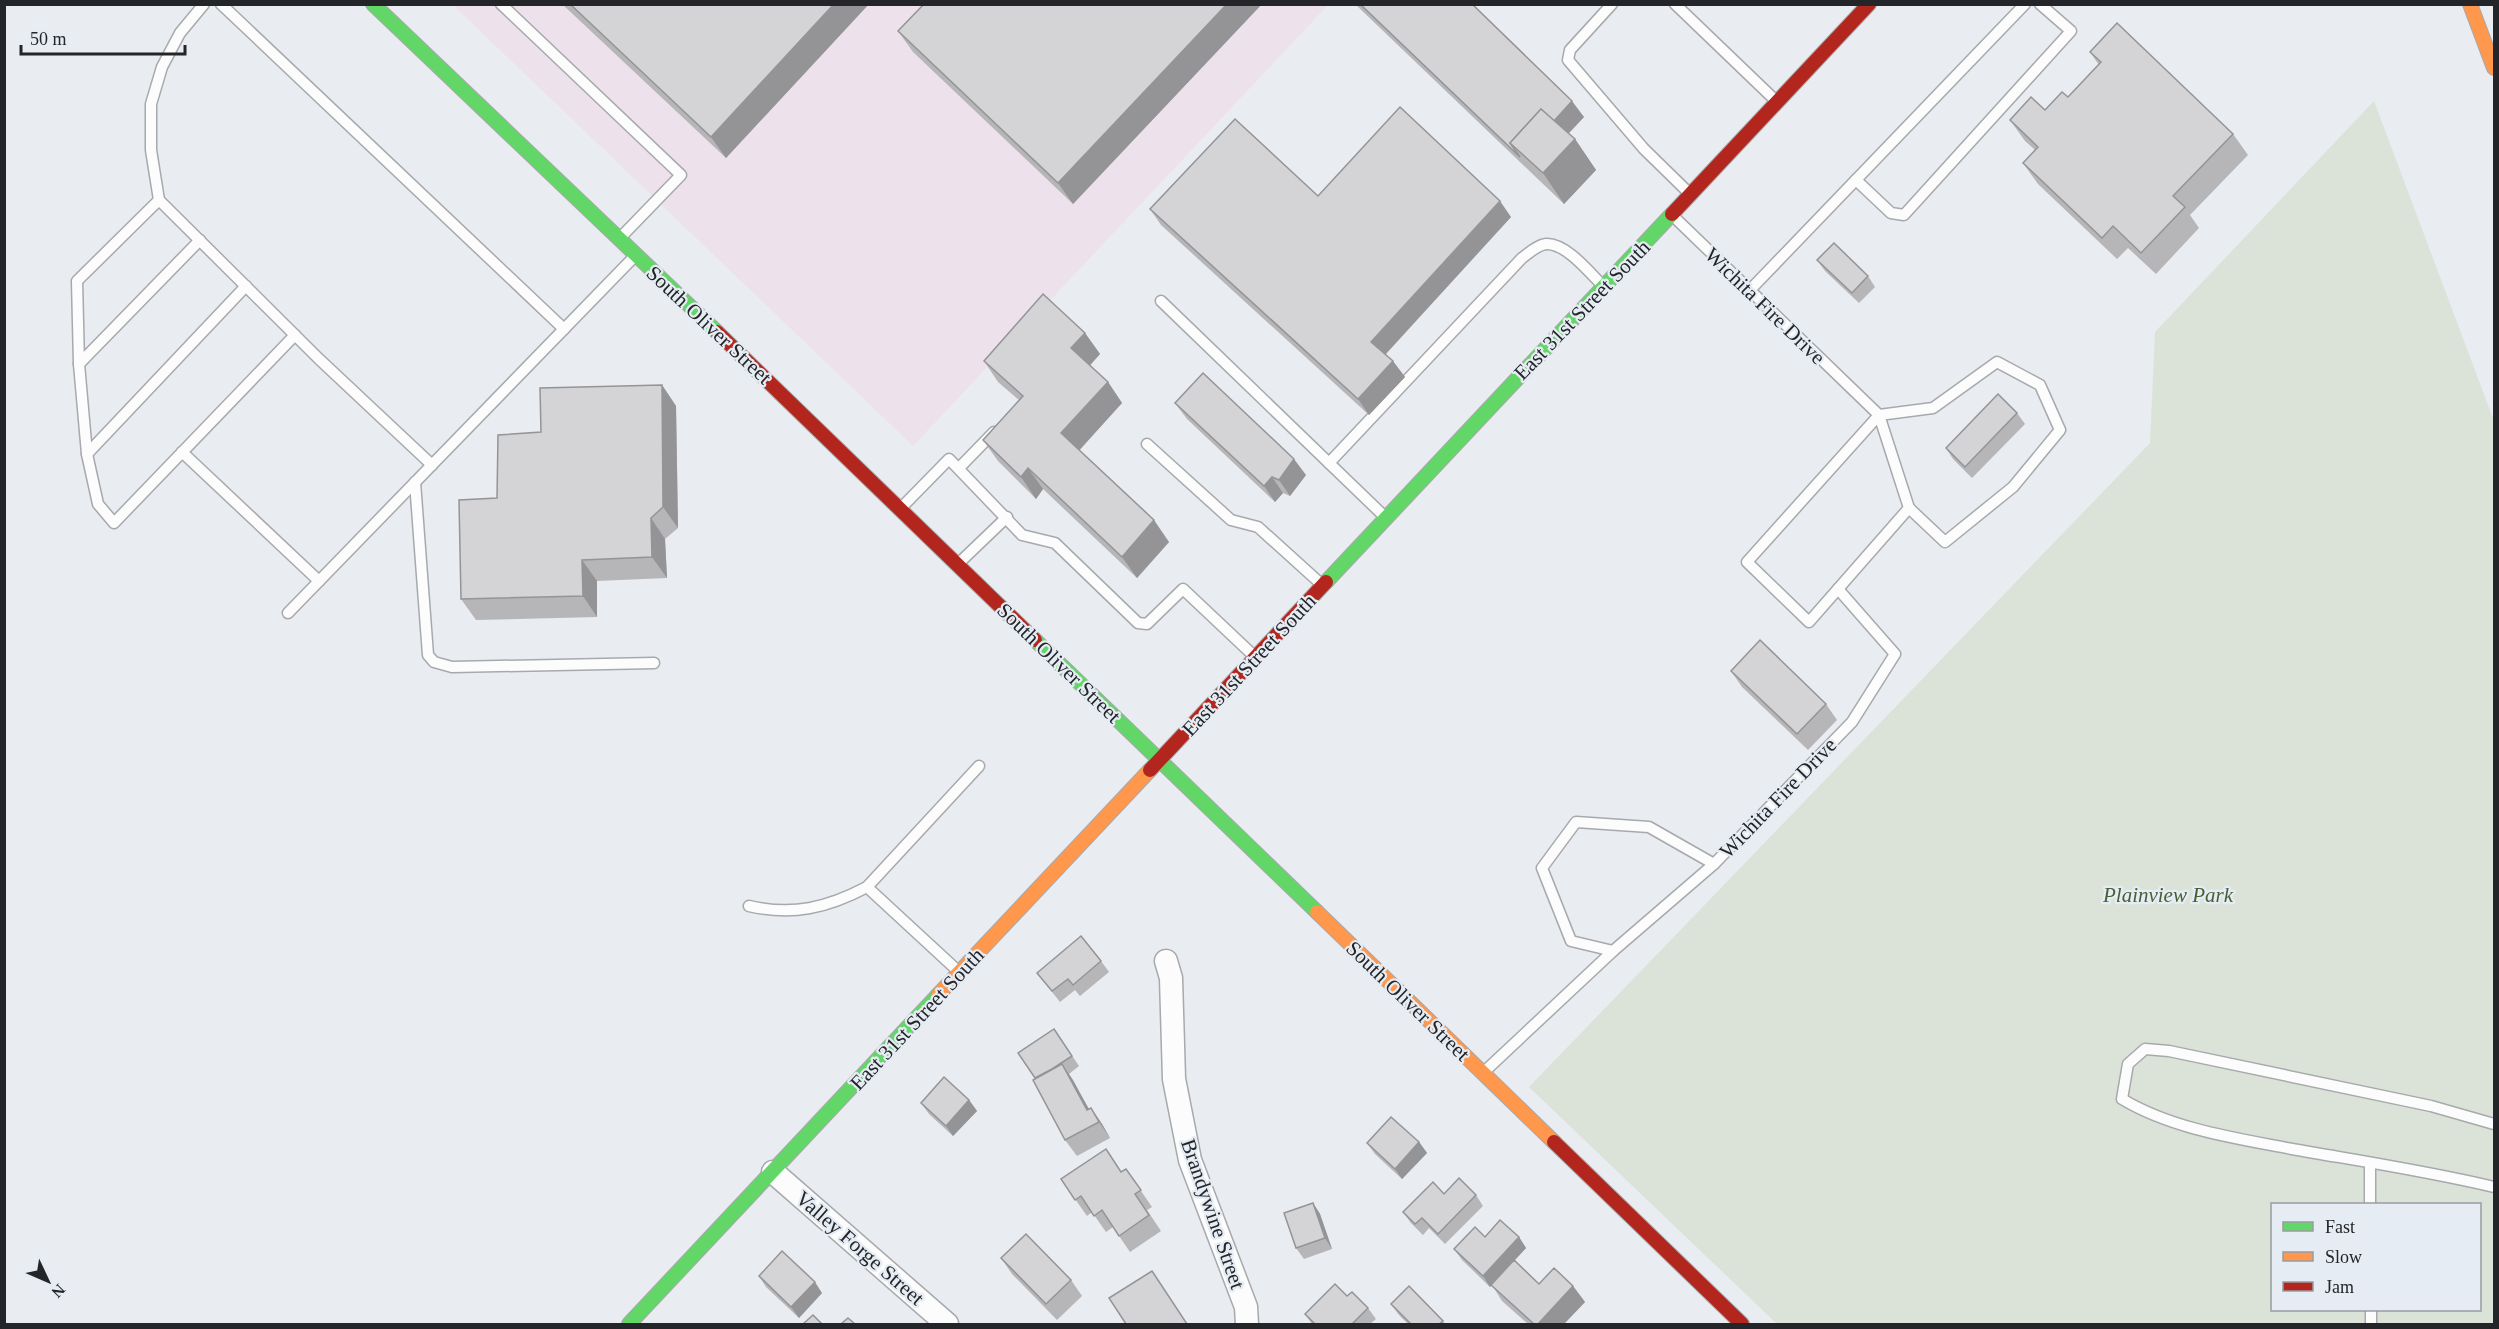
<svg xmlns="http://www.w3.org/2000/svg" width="2499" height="1329" font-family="Georgia,serif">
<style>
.industrial{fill:#ede2ec}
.green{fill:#dbe3d9;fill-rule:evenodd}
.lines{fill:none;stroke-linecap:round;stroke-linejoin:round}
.lane-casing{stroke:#a7a9ac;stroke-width:13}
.street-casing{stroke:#a7a9ac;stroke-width:25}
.fast-casing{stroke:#a7a9ac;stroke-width:16}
.slow-casing{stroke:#a7a9ac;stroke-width:16}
.jam-casing{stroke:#a7a9ac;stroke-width:16}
.lane{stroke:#fcfcfd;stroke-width:10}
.street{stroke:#fcfcfd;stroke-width:22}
.fast{stroke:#63d668;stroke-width:14}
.slow{stroke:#ff974d;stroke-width:14}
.jam{stroke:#b3261e;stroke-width:14}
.wall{fill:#b6b6b8}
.shaded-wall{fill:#949496}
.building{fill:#d4d4d6;stroke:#949496;stroke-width:1.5}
.labels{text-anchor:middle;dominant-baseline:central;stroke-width:4.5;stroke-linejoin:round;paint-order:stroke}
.street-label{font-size:21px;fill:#232528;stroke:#e6ecf3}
.park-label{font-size:21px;font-style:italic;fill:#486034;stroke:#e6ecf3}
</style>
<rect width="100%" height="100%" fill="#e9ecf0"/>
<path class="industrial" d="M453 5H1328L913 446Z"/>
<path class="green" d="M2374 101 2494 421V1324H1777L1529 1087 2150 443 2155 332ZM2272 1204H2480V1310H2272Z"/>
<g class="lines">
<defs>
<g id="lane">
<path d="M204 4 180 33 162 67 151 104V150L159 200 319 359 432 465"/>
<path d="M221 4 564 329"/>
<path d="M501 4 681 175 621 237"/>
<path d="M1612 4 1570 50 1568 60 1644 149 1688 192"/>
<path d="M1675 4 1775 100"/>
<path d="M1856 180 1891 213 1904 215 2071 31 2040 4"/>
<path d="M159 200 77 281 79 364 87 454 98 504 114 523 295 335"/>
<path d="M1672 215 1879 415 1933 408 1997 362 2040 385 2060 430 2013 487 1945 542 1909 508"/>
<path d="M1749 291 2025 4"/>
<path d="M1161 301 1385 517"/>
<path d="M79 364 200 240"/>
<path d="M1879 415 1909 508 1809 622 1747 562Z"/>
<path d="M1147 444 1231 520 1258 527 1320 583"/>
<path d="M182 452 319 581"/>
<path d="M87 454 246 286"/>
<path d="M1329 463 1522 258C1529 253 1537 245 1546 244 1566 243 1589 272 1602 285"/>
<path d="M959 468 994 432"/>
<path d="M415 482 428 655 434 662 452 667 654 663"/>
<path d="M902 507 949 459 1022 535 1055 543 1138 623 1147 624 1183 589 1254 656"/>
<path d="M960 562 1007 517"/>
<path d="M288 613 633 258"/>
<path d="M749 906C793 916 827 908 867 887"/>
<path d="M1613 951 1714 864"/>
<path d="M958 971 867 887 979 766"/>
<path d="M1485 1071 1613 951 1571 941 1542 868 1576 822 1649 827 1714 864 1852 722 1895 654 1838 589"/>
<path d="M2494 1124 2431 1106 2169 1051 2145 1049 2128 1064 2122 1099C2172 1129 2235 1138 2292 1149 2360 1161 2427 1171 2494 1187"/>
<path d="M2370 1163V1204"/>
<path d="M2371 1324V1310"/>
</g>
<g id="street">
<path d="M1166 961 1171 978 1174 1079 1190 1160 1246 1307 1247 1324"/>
<path d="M773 1172 947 1324"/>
</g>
<g id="fast">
<path d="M373 4 717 332"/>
<path d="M1326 582 1672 214"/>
<path d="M1035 640 1317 912"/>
<path d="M629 1324 938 995"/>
</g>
<g id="slow">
<path d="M2470 4 2494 68"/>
<path d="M1317 912 1554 1142"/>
<path d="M938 995 1150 770"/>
</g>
<g id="jam">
<path d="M1672 214 1869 4"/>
<path d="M717 332 1035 640"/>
<path d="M1150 770 1326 582"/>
<path d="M1554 1142 1742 1324"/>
</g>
</defs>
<use href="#lane" class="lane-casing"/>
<use href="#street" class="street-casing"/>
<use href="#fast" class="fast-casing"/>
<use href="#slow" class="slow-casing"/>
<use href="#jam" class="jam-casing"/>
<use href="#lane" class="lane"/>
<use href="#street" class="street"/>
<use href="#fast" class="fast"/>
<use href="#slow" class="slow"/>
<use href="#jam" class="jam"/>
</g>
<g class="wall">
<path d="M562 4H869L726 158Z"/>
<path d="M924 4H1262L1073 204 913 52 898 31Z"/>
<path d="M1355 4H1472L1584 117 1568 134 1575 139 1596 170 1564 204Z"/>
<path d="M2090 52 2233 134 2248 155 2190 215 2199 228 2156 274 2128 248 2117 259 2038 184 2023 163 2035 150 2025 141 2010 120 2045 110 2068 97 2099 65Z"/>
<path d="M1150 209 1511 217 1386 354 1405 377 1369 415 1161 225Z"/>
<path d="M1817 260 1868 276 1875 287 1859 303 1825 271Z"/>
<path d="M1085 333 1100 354 1089 365 1108 382 1122 403 1079 450 1169 542 1137 578 1043 489 1036 499 998 461 983 440 1019 400 998 382 984 361Z"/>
<path d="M662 385 676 406 678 528 665 539 667 578 597 581V617L476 620 461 599 497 498 541 432Z"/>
<path d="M1175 403 1306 475 1290 496 1283 493 1275 502 1187 419Z"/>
<path d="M2017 413 2025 424 1972 478 1953 459 1946 448Z"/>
<path d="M1731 671 1826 704 1837 720 1808 750 1742 687Z"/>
<path d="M1101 961 1109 972 1080 996 1075 990 1060 1002 1037 973Z"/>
<path d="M1054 1029 1079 1066 1069 1074 1089 1109 1091 1108 1102 1124 1110 1138 1077 1156 1065 1140 1035 1078Z"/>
<path d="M969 1100 977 1111 953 1136 929 1114 921 1103Z"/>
<path d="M1419 1142 1427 1153 1402 1179 1375 1154 1367 1143Z"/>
<path d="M1126 1169 1152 1207 1147 1210 1161 1231 1130 1252 1113 1227 1106 1232 1092 1212 1087 1216 1061 1179 1122 1171Z"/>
<path d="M1444 1194 1476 1195 1483 1206 1445 1244 1429 1228 1423 1235 1411 1223 1403 1212Z"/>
<path d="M1313 1203 1320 1214 1332 1249 1304 1259 1296 1248Z"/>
<path d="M1485 1237H1519L1526 1248 1514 1261 1539 1284 1573 1286 1585 1302 1564 1324H1528L1502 1301 1492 1285 1490 1287 1462 1260 1454 1249Z"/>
<path d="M1001 1258 1071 1280 1082 1296 1057 1320 1012 1274Z"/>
<path d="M759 1276 822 1293 799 1318 766 1287Z"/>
<path d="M1347 1296 1368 1308 1376 1319 1370 1324H1312L1305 1314Z"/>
<path d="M1391 1304 1443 1321 1445 1324H1408L1399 1315Z"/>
</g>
<g class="shaded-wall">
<path d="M834 4H869L726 158 711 137Z"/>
<path d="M1227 4H1262L1073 204 1058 183Z"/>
<path d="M1572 101 1584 117 1537 167 1523 154Z"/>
<path d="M1575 139 1596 170 1564 204 1543 173Z"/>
<path d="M1500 201 1511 217 1382 358 1371 342Z"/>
<path d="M1085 333 1100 354 1086 370 1071 348Z"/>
<path d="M1393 361 1405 377 1369 415 1358 399Z"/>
<path d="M1108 382 1122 403 1076 454 1061 433Z"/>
<path d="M662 385 676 406 678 528 663 507Z"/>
<path d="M1294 459 1306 475 1290 496 1279 480Z"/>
<path d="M1028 468 1043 489 1036 499 1021 477Z"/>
<path d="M1272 477 1283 493 1275 502 1264 486Z"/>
<path d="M651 518 665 539 667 578 652 557Z"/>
<path d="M1154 520 1169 542 1137 578 1122 557Z"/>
<path d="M582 560 597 581V617L583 596Z"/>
<path d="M1062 1064 1073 1080 1098 1126 1087 1110Z"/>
<path d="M969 1100 977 1111 953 1136 946 1126Z"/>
<path d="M1091 1108 1102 1124 1110 1138 1099 1122Z"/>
<path d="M1419 1142 1427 1153 1402 1179 1395 1169Z"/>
<path d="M1313 1203 1320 1214 1332 1249 1325 1238Z"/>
<path d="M1519 1237 1526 1248 1490 1287 1483 1276Z"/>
<path d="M815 1282 822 1293 799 1318 791 1307Z"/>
<path d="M1573 1286 1585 1302 1564 1324H1538Z"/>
</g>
<g class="building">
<path d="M570 4H834L711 137Z"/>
<path d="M924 4H1227L1058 183 898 31Z"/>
<path d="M1360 4H1472L1572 101 1554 121 1541 109 1510 143 1520 157Z"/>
<path d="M2117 23 2233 134 2173 196 2185 207 2141 253 2113 226 2102 238 2023 163 2038 147 2010 120 2031 97 2045 110 2062 92 2068 97 2101 62 2090 52Z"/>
<path d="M1400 107 1500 201 1371 342 1393 361 1358 399 1150 209 1235 119 1318 196Z"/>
<path d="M1541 109 1575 139 1543 173 1510 143Z"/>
<path d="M1834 243 1868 276 1852 293 1817 260Z"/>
<path d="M1043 294 1085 333 1071 348 1108 382 1061 433 1154 520 1122 557 1028 468 1021 477 983 440 1023 396 984 361Z"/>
<path d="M1203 373 1294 459 1279 480 1272 477 1264 486 1175 403Z"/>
<path d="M662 385 663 507 651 518 652 557 582 560 583 596 461 599 459 500 497 498 498 435 541 432 540 388Z"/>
<path d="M1998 394 2017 413 1965 467 1946 448Z"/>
<path d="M1760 640 1826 704 1797 734 1731 671Z"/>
<path d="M1081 936 1101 961 1073 985 1068 979 1052 991 1037 973Z"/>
<path d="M1054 1029 1072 1056 1052 1069 1035 1078 1018 1053Z"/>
<path d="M1062 1064 1087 1110 1091 1108 1099 1122 1065 1140 1033 1080Z"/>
<path d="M944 1077 969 1100 946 1126 921 1103Z"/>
<path d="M1391 1117 1419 1142 1395 1169 1367 1143Z"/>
<path d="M1106 1149 1121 1172 1126 1169 1141 1190 1135 1194 1149 1215 1119 1236 1102 1210 1094 1216 1081 1196 1075 1200 1061 1179Z"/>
<path d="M1459 1178 1476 1195 1438 1234 1422 1218 1415 1224 1403 1212 1433 1182 1444 1194Z"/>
<path d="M1313 1203 1325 1238 1296 1248 1284 1213Z"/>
<path d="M1500 1220 1519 1237 1483 1276 1454 1249 1475 1227 1485 1237Z"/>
<path d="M1026 1234 1071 1280 1046 1304 1001 1258Z"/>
<path d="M782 1251 815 1282 791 1307 759 1276Z"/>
<path d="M1514 1260 1539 1284 1554 1268 1573 1286 1538 1324H1534L1491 1285Z"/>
<path d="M1152 1271 1187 1324H1126L1109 1298Z"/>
<path d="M1335 1284 1347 1296 1352 1292 1368 1308 1352 1324H1315L1305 1314Z"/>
<path d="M1409 1286 1443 1321 1439 1324H1411L1391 1304Z"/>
<path d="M813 1315 822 1324H803Z"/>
<path d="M848 1318 855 1324H841Z"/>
</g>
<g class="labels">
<g class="street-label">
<text transform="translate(1765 306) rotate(44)">Wichita Fire Drive</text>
<text transform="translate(1582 310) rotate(-46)">East 31st Street South</text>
<text transform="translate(709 325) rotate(43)">South Oliver Street</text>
<text transform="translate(1059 663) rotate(44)">South Oliver Street</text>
<text transform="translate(1249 665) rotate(-47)">East 31st Street South</text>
<text transform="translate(1778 798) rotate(-46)">Wichita Fire Drive</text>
<text transform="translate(1408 1001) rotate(44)">South Oliver Street</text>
<text transform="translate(917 1019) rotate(-47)">East 31st Street South</text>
<text transform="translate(1213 1214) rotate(71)">Brandywine Street</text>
<text transform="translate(860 1248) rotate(41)">Valley Forge Street</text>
</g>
<g class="park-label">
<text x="2168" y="895">Plainview Park</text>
</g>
</g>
<rect width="2499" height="1329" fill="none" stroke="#232528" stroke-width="12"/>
<rect x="2271" y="1203" width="210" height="108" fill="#e6ecf3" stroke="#989ca2" stroke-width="1.5"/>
<rect x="2283" y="1222" width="30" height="9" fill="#63d668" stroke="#989ca2" stroke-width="1.5"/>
<text x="2325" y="1233" font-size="18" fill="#232528">Fast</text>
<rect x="2283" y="1252" width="30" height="9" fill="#ff974d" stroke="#989ca2" stroke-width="1.5"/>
<text x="2325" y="1263" font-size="18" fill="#232528">Slow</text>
<rect x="2283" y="1282" width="30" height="9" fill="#b3261e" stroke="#989ca2" stroke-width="1.5"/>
<text x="2325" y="1293" font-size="18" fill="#232528">Jam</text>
<g transform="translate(48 1281) rotate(134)" stroke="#e6ecf3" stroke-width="4.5" paint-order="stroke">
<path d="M0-4.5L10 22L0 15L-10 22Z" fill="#232528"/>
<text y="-9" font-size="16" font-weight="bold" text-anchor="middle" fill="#232528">N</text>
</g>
<path d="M21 45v9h164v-9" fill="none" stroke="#232528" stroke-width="3"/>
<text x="30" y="45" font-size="18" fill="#232528" stroke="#e6ecf3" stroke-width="4.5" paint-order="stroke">50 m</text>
</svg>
